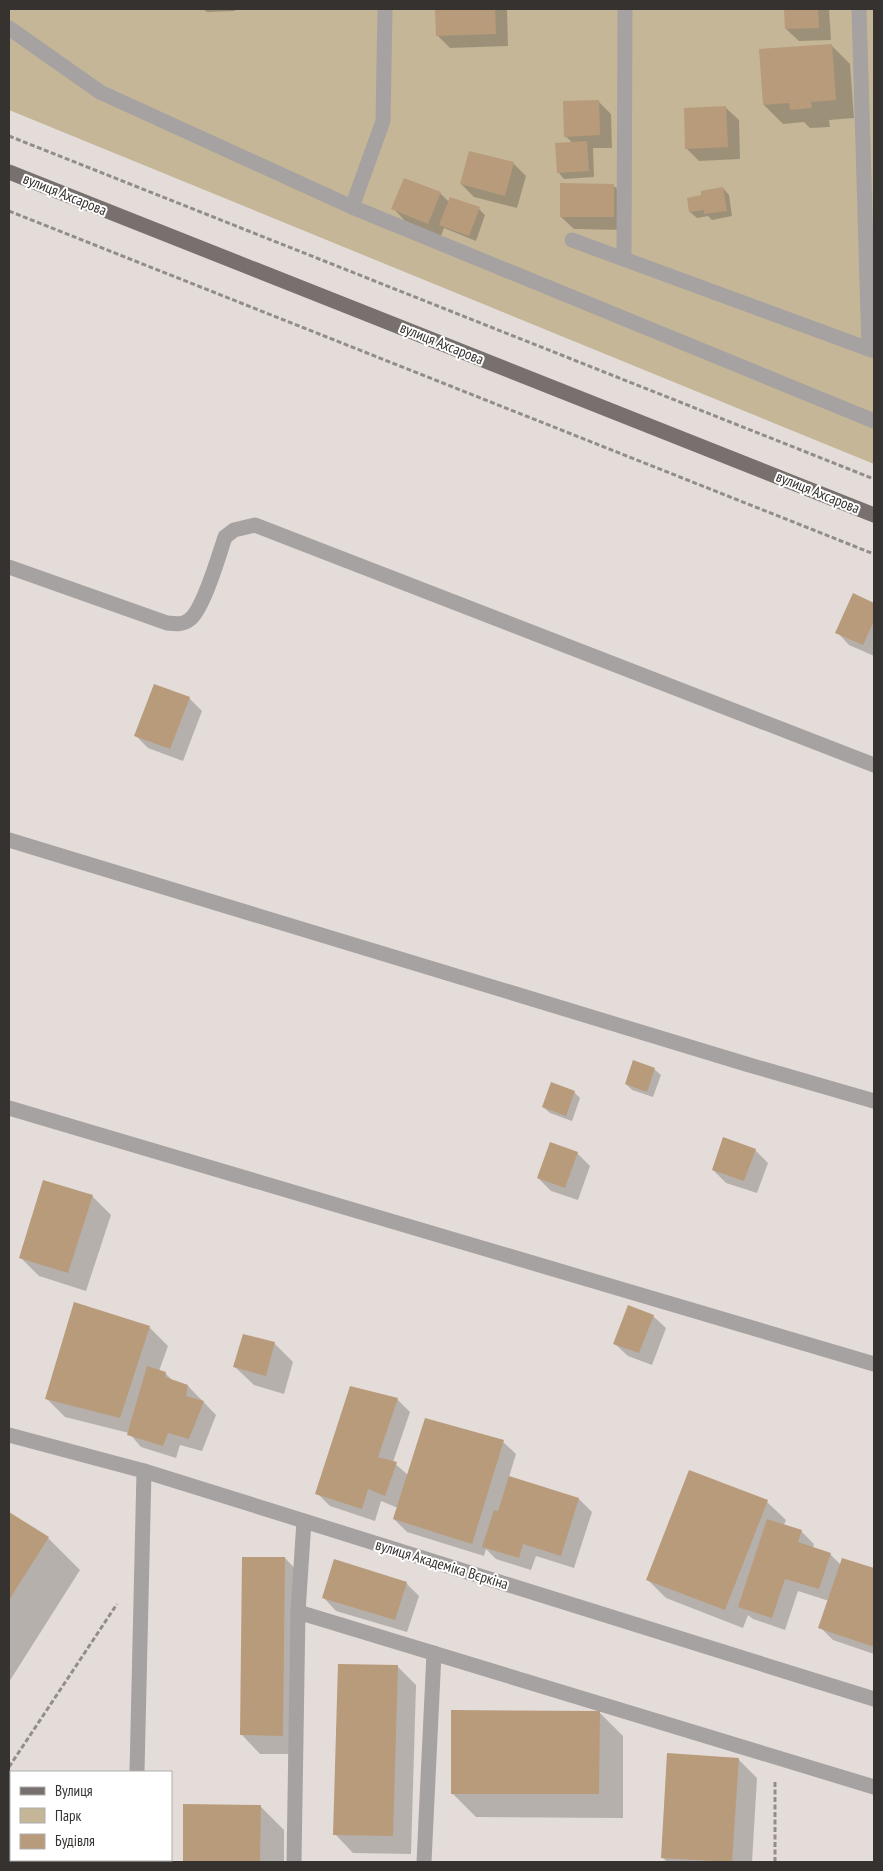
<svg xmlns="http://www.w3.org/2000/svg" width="883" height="1871" font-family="'PT Sans Narrow',sans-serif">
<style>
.green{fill:#c4b697}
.shadow{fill:#0003}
.building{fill:#b89b7b}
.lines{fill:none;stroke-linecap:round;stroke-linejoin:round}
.path{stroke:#938d8a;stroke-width:3;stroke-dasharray:5 2.5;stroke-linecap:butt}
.minor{stroke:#a6a2a2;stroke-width:15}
.major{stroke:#77706f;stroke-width:15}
.labels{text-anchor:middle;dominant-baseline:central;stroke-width:4;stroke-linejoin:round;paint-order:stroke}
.street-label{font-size:15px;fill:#353230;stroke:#fff}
</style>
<rect width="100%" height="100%" fill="#e4dcd8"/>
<path class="green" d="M9 9H874V464L9 110Z"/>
<g class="shadow">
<path d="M203 9H235V11L207 12Z"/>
<path d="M436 9H507L508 46 450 48 437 35Z"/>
<path d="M785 9H829L831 40 799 41 786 29Z"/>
<path d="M831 45 850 64 854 118 829 120 830 127 810 128 804 122 783 124 764 105Z"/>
<path d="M598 101 611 114 612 148H593L594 177 564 179 558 172 573 143 565 136Z"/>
<path d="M726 108 739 120 740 159 699 161 686 148Z"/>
<path d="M513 163 526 176 517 208 474 197 461 184Z"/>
<path d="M613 185 626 198V230L574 229 561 217Z"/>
<path d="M723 188 729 195 732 216 712 220 708 216 697 218 690 212 703 196Z"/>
<path d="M440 193 449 202 479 209 485 215 476 241 444 228 441 236 405 221 393 208Z"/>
<path d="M853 595 874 605V656L849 645 837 632Z"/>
<path d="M189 698 202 711 183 761 148 748 135 735Z"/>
<path d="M654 1069 661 1075 653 1097 632 1090 626 1084Z"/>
<path d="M574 1092 580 1098 572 1121 550 1113 543 1107Z"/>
<path d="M755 1150 768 1163 757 1193 726 1183 713 1170Z"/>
<path d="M577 1153 590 1166 578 1200 551 1191 538 1178Z"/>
<path d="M92 1196 111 1215 86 1291 39 1276 20 1257Z"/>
<path d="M653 1316 666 1328 652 1365 628 1356 615 1344Z"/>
<path d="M149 1327 168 1346 159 1371 165 1373 173 1381 188 1386 216 1415 202 1451 180 1445 176 1458 141 1447 129 1433 65 1417 46 1398Z"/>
<path d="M274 1343 293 1362 284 1394 254 1385 235 1367Z"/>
<path d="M397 1399 410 1412 393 1462 408 1475 503 1442 516 1454 509 1477 579 1499 592 1512 574 1568 536 1556 531 1570 496 1559 486 1549 484 1556 407 1532 394 1519 398 1508 381 1501 375 1521 330 1506 317 1493Z"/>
<path d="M767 1502 786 1520 784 1525 801 1531 814 1544 813 1548 830 1554 841 1565 843 1559 874 1570V1654L833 1640 820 1627 829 1601 798 1591 785 1630 753 1619 748 1615 743 1628 666 1598 647 1579Z"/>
<path d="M9 1513 48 1538 80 1570 9 1682Z"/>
<path d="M285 1558 303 1577 301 1754H260L242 1735Z"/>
<path d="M406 1583 419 1596 407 1632 336 1611 324 1598Z"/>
<path d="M397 1666 416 1685 411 1854 353 1853 335 1834Z"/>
<path d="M599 1712 623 1736V1818L476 1817 452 1793Z"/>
<path d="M738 1759 757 1778 752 1862H667L662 1857Z"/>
<path d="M185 1806H260L284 1830V1862H184Z"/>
<path d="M9 1848 11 1850V1860H27L31 1862H9Z"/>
</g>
<g class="building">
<path d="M435 9H495L496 34 436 36Z"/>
<path d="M784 9H818L819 28 785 29Z"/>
<path d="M832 44 836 100 811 102 812 108 790 110 789 103 763 105 759 49Z"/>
<path d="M599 100 600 135 564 137 563 101Z"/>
<path d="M726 106 728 147 685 149 684 108Z"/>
<path d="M587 141 589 171 557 173 555 143Z"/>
<path d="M469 151 514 162 505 196 460 184Z"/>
<path d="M404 178 441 192 428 224 391 209Z"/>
<path d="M560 183 614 184V217H560Z"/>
<path d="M723 187 727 211 704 214V210L689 212 687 198 701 195V191Z"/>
<path d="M450 197 480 207 469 236 439 225Z"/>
<path d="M853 593 874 603V621L863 645 835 633Z"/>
<path d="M154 684 190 697 170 749 134 736Z"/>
<path d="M633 1060 655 1068 647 1092 625 1084Z"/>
<path d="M551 1082 575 1091 566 1116 542 1107Z"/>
<path d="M723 1137 756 1149 744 1181 712 1170Z"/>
<path d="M550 1142 578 1152 565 1188 537 1178Z"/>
<path d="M43 1180 93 1195 68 1273 19 1258Z"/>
<path d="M74 1302 150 1326 120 1418 45 1399Z"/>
<path d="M628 1305 654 1315 639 1353 613 1344Z"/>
<path d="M243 1334 275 1342 266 1376 233 1367Z"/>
<path d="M147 1366 166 1372 165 1377 188 1385 186 1396 204 1401 189 1439 168 1433 163 1446 127 1435Z"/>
<path d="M350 1386 398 1398 378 1457 397 1462 385 1496 368 1489 362 1509 315 1494Z"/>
<path d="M425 1418 504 1440 472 1544 393 1519Z"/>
<path d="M689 1470 768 1500 725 1610 646 1580Z"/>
<path d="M509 1476 579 1498 561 1556 523 1544 519 1558 482 1547 494 1510 498 1511Z"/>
<path d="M9 1512 49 1537 9 1600Z"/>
<path d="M767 1519 802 1530 798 1542 831 1553 819 1589 785 1579 772 1618 738 1607Z"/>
<path d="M242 1557H285L283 1736 240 1735Z"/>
<path d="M842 1558 874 1568V1647L818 1628Z"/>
<path d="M334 1559 407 1582 395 1620 322 1598Z"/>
<path d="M338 1664 398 1665 393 1836 333 1835Z"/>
<path d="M451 1710 600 1711 599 1794H451Z"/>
<path d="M667 1753 739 1758 732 1862 661 1858Z"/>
<path d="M183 1804 261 1805 260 1862H183Z"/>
<path d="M9 1847 11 1848V1860H29L33 1862H9Z"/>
</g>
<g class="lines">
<g class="path">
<path d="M9 136 874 479"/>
<path d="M9 211 874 554"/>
<path d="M9 1767 117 1604"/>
<path d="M775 1862V1780"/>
</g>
<g class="minor">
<path d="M859 9 869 349"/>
<path d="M9 28 100 92 352 207 874 421"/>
<path d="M352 207 383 121 385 9"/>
<path d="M572 240 874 351"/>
<path d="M624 259 625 9"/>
<path d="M9 567 167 623C175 624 182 625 189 620 203 611 219 555 225 537L234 530 255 525 874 765"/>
<path d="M9 840 746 1064 874 1101"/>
<path d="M9 1108 874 1364"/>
<path d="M9 1435 144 1471 874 1699"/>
<path d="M298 1612 304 1521"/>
<path d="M137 1772 144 1471"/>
<path d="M135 1862V1860"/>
<path d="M294 1862 298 1612 874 1787"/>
<path d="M424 1862 434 1653"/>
</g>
<path class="major" d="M9 172 874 515"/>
</g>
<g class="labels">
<g class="street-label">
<text transform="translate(65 194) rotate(22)">вулиця Ахсарова</text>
<text transform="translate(442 343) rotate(22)">вулиця Ахсарова</text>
<text transform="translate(818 492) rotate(22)">вулиця Ахсарова</text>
<text transform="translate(442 1564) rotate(17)">вулиця Академіка Вєркіна</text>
</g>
</g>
<rect width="883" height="1871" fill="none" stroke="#353230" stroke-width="20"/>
<rect x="10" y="1771" width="162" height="90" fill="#ffffff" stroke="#aeadac"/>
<rect x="20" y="1787" width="25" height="8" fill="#77706f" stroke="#aeadac"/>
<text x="55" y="1796" font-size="15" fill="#353230">Вулиця</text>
<rect x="20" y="1808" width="25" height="15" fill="#c4b697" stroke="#aeadac"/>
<text x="55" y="1821" font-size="15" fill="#353230">Парк</text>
<rect x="20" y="1834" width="25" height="15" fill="#b89b7b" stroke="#aeadac"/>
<text x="55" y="1846" font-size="15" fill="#353230">Будівля</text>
</svg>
